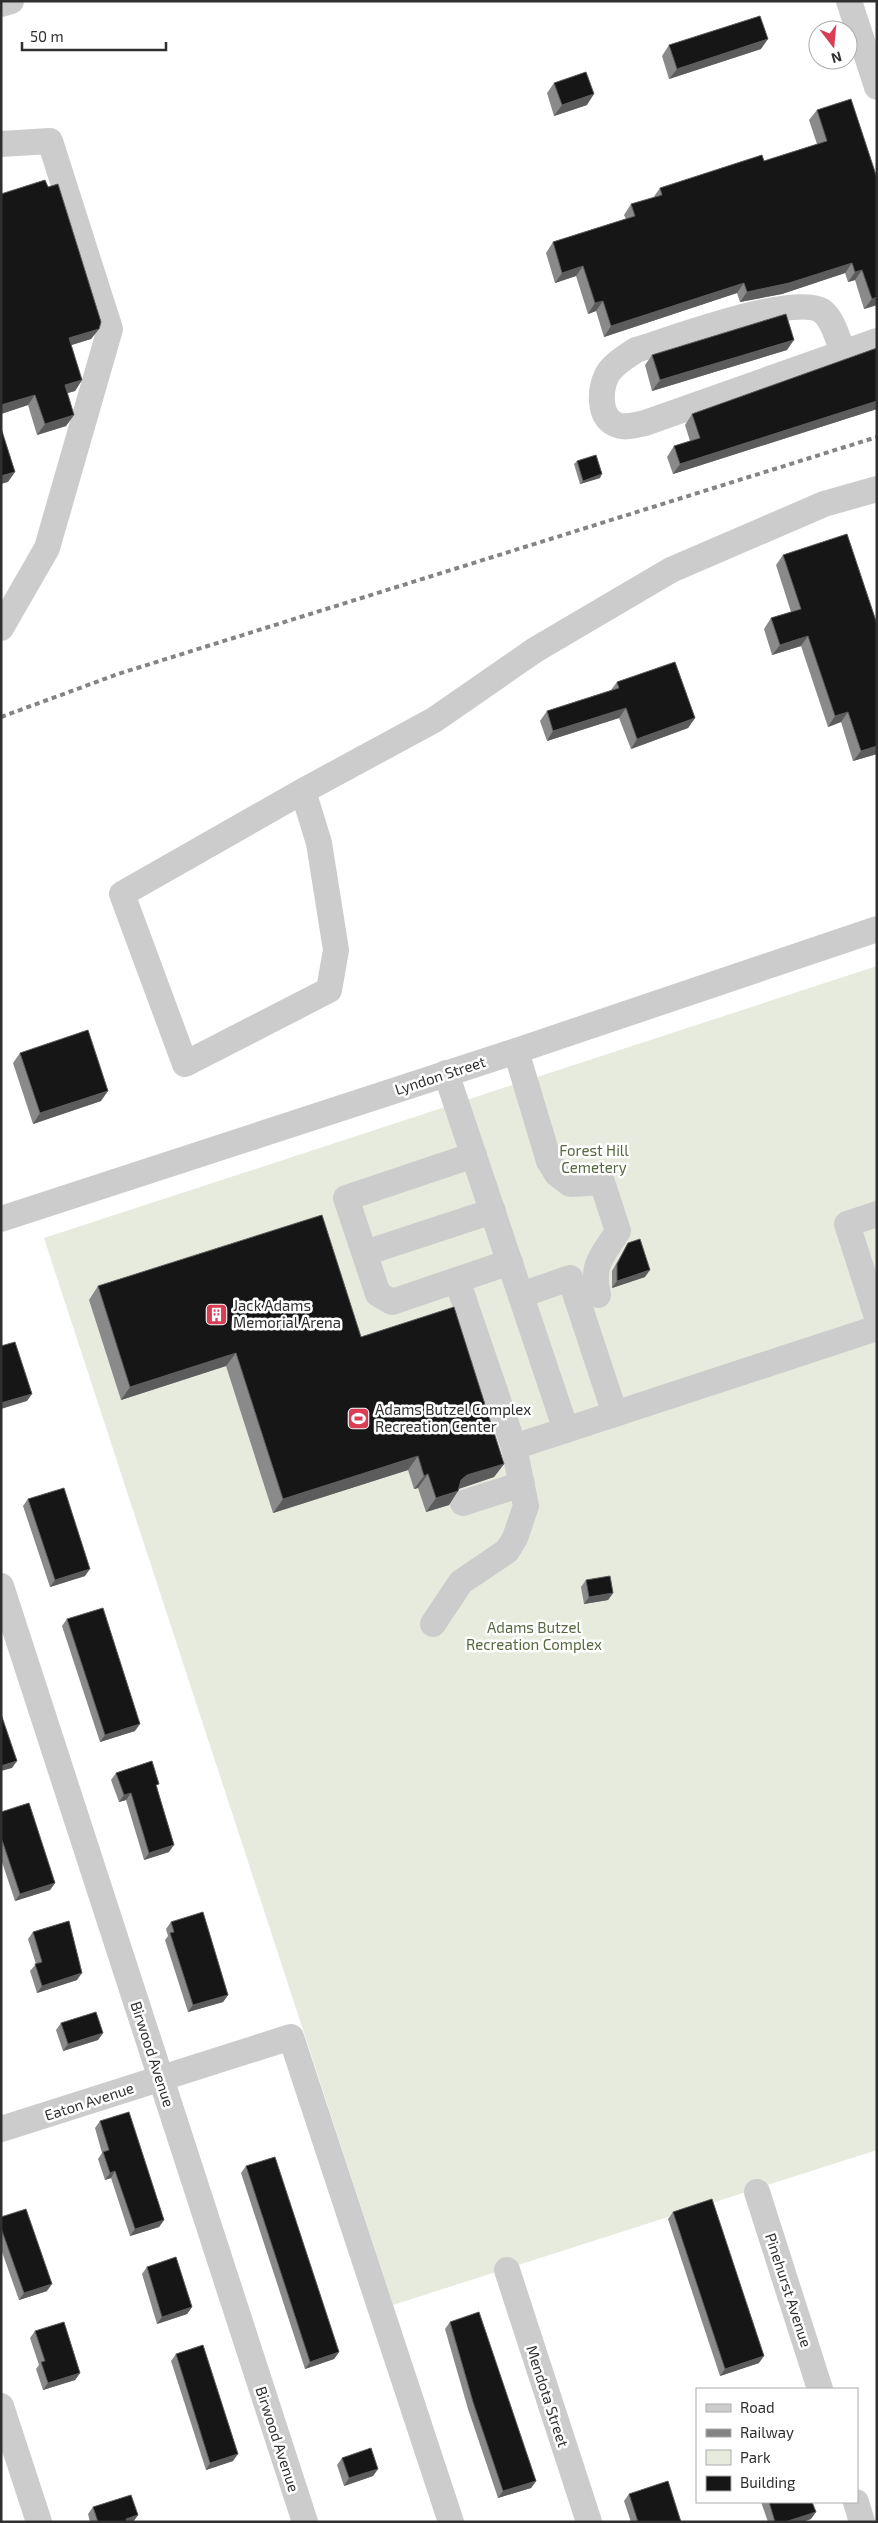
<svg xmlns="http://www.w3.org/2000/svg" width="878" height="2523" font-family="'Exo 2',sans-serif">
<style>
.green{fill:#e6ebde}
.lines{fill:none;stroke-linecap:round;stroke-linejoin:round}
.minor{stroke:#ccc;stroke-width:26}
.rail{stroke:#848484;stroke-width:4;stroke-dasharray:5 4;stroke-linecap:butt}
.wall{fill:#8a8a8a}
.shaded-wall{fill:#5c5c5c}
.building{fill:#161616;stroke:#5c5c5c}
.labels{text-anchor:middle;dominant-baseline:central;stroke-width:5;stroke-linejoin:round;paint-order:stroke}
.street-label{font-size:15px;fill:#2f2f2f;stroke:#fff}
.park-label{font-size:15px;fill:#55683f;stroke:#fff}
.poi-label{font-size:15px;fill:#2f2f2f;stroke:#fff;text-anchor:start}
</style>
<rect width="100%" height="100%" fill="#fff"/>
<path class="green" d="M877 966V2150L393 2305 44 1238Z"/>
<g class="lines">
<g class="minor">
<path d="M849 1 877 87"/>
<path d="M1 4 11 1"/>
<path d="M1 144 50 141 110 329 47 548 1 628"/>
<path d="M843 352C838 340 833 319 822 311 794 293 670 340 636 350 626 357 613 364 607 375 600 389 598 416 615 424 624 429 635 425 645 423L877 341"/>
<path d="M303 791 319 843 336 950 329 990 185 1064 122 894 303 791 434 720 535 650 671 570 824 504 877 489"/>
<path d="M516 1051 549 1161 557 1174 570 1184 602 1182 618 1231C602 1257 591 1263 598 1295"/>
<path d="M446 1073 566 1430"/>
<path d="M474 1155 346 1198 378 1294 392 1302 510 1262"/>
<path d="M877 1214 847 1224 877 1317"/>
<path d="M1 1219 516 1051 877 929"/>
<path d="M365 1253 493 1211"/>
<path d="M521 1295 570 1278 615 1414"/>
<path d="M514 1447 877 1328"/>
<path d="M463 1503 522 1484"/>
<path d="M1 1586 305 2522"/>
<path d="M433 1624 461 1582 507 1551 515 1538 526 1506 514 1447 457 1280"/>
<path d="M1 2129 291 2037 451 2522"/>
<path d="M757 2192 820 2389"/>
<path d="M507 2270 589 2522"/>
<path d="M1 2406 39 2522"/>
<path d="M856 2502 862 2522"/>
</g>
<path class="rail" d="M1 717 118 674 877 437"/>
</g>
<g class="wall">
<path d="M669 45 761 49 669 79 662 56Z"/>
<path d="M554 83 587 105 554 116 547 93Z"/>
<path d="M817 110 877 178V305L864 309 855 280 848 282 845 273 782 294 740 302 737 293 604 337 596 311 588 314 576 276 555 283 546 253 553 242 626 219 624 215 631 204 653 198 660 188 764 161 817 144 809 120Z"/>
<path d="M1 194 99 329 91 339 71 345 82 380 75 391 67 393 74 415 66 426 37 435 28 405 1 414Z"/>
<path d="M877 348V409L673 474 667 457 674 446 690 441 685 425 692 414Z"/>
<path d="M787 350 652 391 645 365 652 355Z"/>
<path d="M577 461 600 478 580 484 574 464Z"/>
<path d="M783 555 877 624V754L853 761 841 722 828 727 801 646 772 655 764 629 771 618 791 612 776 565Z"/>
<path d="M617 682 695 718 688 728 631 749 619 718 547 741 540 721 547 711 611 690Z"/>
<path d="M20 1053 101 1101 33 1124 13 1063Z"/>
<path d="M628 1243 645 1277 612 1288V1271Z"/>
<path d="M98 1286 361 1337 504 1464 494 1477 459 1489 449 1505 426 1512 418 1488 414 1489 408 1470 273 1513 226 1366 121 1400 89 1300Z"/>
<path d="M28 1499 85 1576 50 1587 23 1506Z"/>
<path d="M586 1580 613 1593 608 1600 584 1604 581 1587Z"/>
<path d="M67 1619 135 1731 100 1742 62 1626Z"/>
<path d="M116 1773 157 1786 169 1852 144 1860 126 1800 119 1802 111 1780Z"/>
<path d="M1 1812 55 1883 50 1890 15 1901 1 1859Z"/>
<path d="M171 1922 228 1995 223 2002 188 2012 165 1940 168 1936 166 1929Z"/>
<path d="M33 1932 77 1980 37 1993 30 1971 36 1964 28 1939Z"/>
<path d="M61 2023 103 2033 98 2040 63 2051 56 2030Z"/>
<path d="M100 2121 164 2220 159 2227 130 2236 111 2178 105 2180 98 2159 102 2153 95 2128Z"/>
<path d="M246 2166 339 2352 334 2359 305 2369 241 2173Z"/>
<path d="M673 2212 759 2363 720 2376 668 2219Z"/>
<path d="M1 2217 47 2291 19 2300 1 2249Z"/>
<path d="M147 2267 192 2307 187 2314 157 2324 142 2274Z"/>
<path d="M450 2322 536 2481 531 2488 498 2498 468 2409 445 2329Z"/>
<path d="M35 2331 80 2373 75 2380 43 2390 36 2369 39 2365 30 2338Z"/>
<path d="M176 2354 233 2461 206 2470 171 2361Z"/>
<path d="M342 2458 378 2469 373 2476 344 2486 337 2465Z"/>
<path d="M629 2494 681 2522H631L624 2501Z"/>
<path d="M761 2502H812L811 2519 802 2522H768Z"/>
<path d="M93 2507 138 2515 133 2522H90L88 2514Z"/>
</g>
<g class="shaded-wall">
<path d="M768 39 761 49 669 79 677 69Z"/>
<path d="M594 94 587 105 554 116 562 105Z"/>
<path d="M852 263 845 273 782 294 740 302 747 292Z"/>
<path d="M583 266 576 276 555 283 562 273Z"/>
<path d="M862 270 855 280 848 282 855 272Z"/>
<path d="M744 283 737 293 604 337 611 326Z"/>
<path d="M877 297V305L864 309 872 299Z"/>
<path d="M603 301 596 311 588 314 595 303Z"/>
<path d="M99 329 91 339 62 348 69 338Z"/>
<path d="M794 340 787 350 652 391 660 380Z"/>
<path d="M82 380 75 391 57 396 65 385Z"/>
<path d="M35 395 28 405 1 414V405Z"/>
<path d="M877 401V409L673 474 680 464Z"/>
<path d="M74 415 66 426 37 435 45 424Z"/>
<path d="M15 472 8 482 1 484V476Z"/>
<path d="M602 474 600 478 580 484 583 481Z"/>
<path d="M808 636 801 646 772 655 780 645Z"/>
<path d="M626 708 619 718 547 741 553 731Z"/>
<path d="M848 712 841 722 828 727 835 716Z"/>
<path d="M695 718 688 728 631 749 637 739Z"/>
<path d="M877 746V754L853 761 861 751Z"/>
<path d="M108 1091 101 1101 33 1124 40 1113Z"/>
<path d="M650 1270 645 1277 612 1288 617 1281Z"/>
<path d="M236 1353 226 1366 121 1400 130 1387Z"/>
<path d="M32 1394 27 1401 1 1409V1403Z"/>
<path d="M418 1456 408 1470 273 1513 283 1499Z"/>
<path d="M504 1464 494 1477 458 1489 461 1480 467 1475Z"/>
<path d="M428 1474 418 1488 414 1489 424 1476Z"/>
<path d="M458 1491 449 1505 426 1512 436 1498Z"/>
<path d="M90 1569 85 1576 50 1587 55 1580Z"/>
<path d="M613 1593 608 1600 584 1604 589 1597Z"/>
<path d="M140 1724 135 1731 100 1742 105 1735Z"/>
<path d="M17 1761 12 1768 1 1771V1766Z"/>
<path d="M131 1793 126 1800 119 1802 124 1795Z"/>
<path d="M174 1845 169 1852 144 1860 149 1853Z"/>
<path d="M55 1883 50 1890 15 1901 20 1894Z"/>
<path d="M82 1973 77 1980 37 1993 42 1986Z"/>
<path d="M228 1995 223 2002 188 2012 193 2005Z"/>
<path d="M103 2033 98 2040 63 2051 68 2044Z"/>
<path d="M115 2171 111 2178 105 2180 110 2173Z"/>
<path d="M164 2220 159 2227 130 2236 135 2229Z"/>
<path d="M52 2284 47 2291 19 2300 24 2293Z"/>
<path d="M192 2307 187 2314 157 2324 162 2317Z"/>
<path d="M339 2352 334 2359 305 2369 310 2362Z"/>
<path d="M764 2356 759 2363 720 2376 725 2369Z"/>
<path d="M80 2373 75 2380 43 2390 48 2383Z"/>
<path d="M238 2454 233 2461 206 2470 210 2463Z"/>
<path d="M378 2469 373 2476 344 2486 349 2478Z"/>
<path d="M536 2481 531 2488 498 2498 503 2491Z"/>
<path d="M816 2512 811 2519 802 2522H785Z"/>
<path d="M138 2515 133 2522H124L126 2519Z"/>
</g>
<g class="building">
<path d="M760 16 768 39 677 69 669 45Z"/>
<path d="M586 72 594 94 562 105 554 83Z"/>
<path d="M851 99 877 178V297L872 299 862 270 855 272 852 263 789 283 747 292 744 283 611 326 603 301 595 303 583 266 562 273 553 242 635 216 631 204 662 195 660 188 762 155 764 161 827 141 817 110Z"/>
<path d="M45 180 48 187 58 184 101 322 99 329 69 338 82 380 65 385 74 415 45 424 35 395 1 405V194Z"/>
<path d="M786 314 794 340 660 380 652 355Z"/>
<path d="M877 348V401L680 464 674 446 700 438 692 414Z"/>
<path d="M1 428 15 472 1 476Z"/>
<path d="M596 455 602 474 583 481 577 461Z"/>
<path d="M847 534 877 624V746L861 751 848 712 835 716 808 636 780 645 771 618 801 609 783 555Z"/>
<path d="M675 662 695 718 637 739 626 708 553 731 547 711 619 688 617 682Z"/>
<path d="M88 1030 108 1091 40 1113 20 1053Z"/>
<path d="M322 1215 361 1337 454 1307 504 1464 467 1475 461 1480 458 1491 436 1498 428 1474 424 1476 418 1456 283 1499 236 1353 130 1387 98 1286Z"/>
<path d="M640 1239 650 1270 617 1281V1264L628 1243Z"/>
<path d="M15 1342 32 1394 1 1403V1346Z"/>
<path d="M64 1488 90 1569 55 1580 28 1499Z"/>
<path d="M610 1576 613 1593 589 1597 586 1580Z"/>
<path d="M103 1608 140 1724 105 1735 67 1619Z"/>
<path d="M1 1714 17 1761 1 1766Z"/>
<path d="M152 1761 159 1784 156 1785 174 1845 149 1853 131 1793 124 1795 116 1773Z"/>
<path d="M29 1803 55 1883 20 1894 1 1837V1812Z"/>
<path d="M203 1912 228 1995 193 2005 170 1933 174 1932 171 1922Z"/>
<path d="M69 1921 82 1973 42 1986 35 1964 42 1962 33 1932Z"/>
<path d="M96 2012 103 2033 68 2044 61 2023Z"/>
<path d="M129 2112 164 2220 135 2229 115 2171 110 2173 103 2152 109 2150 100 2121Z"/>
<path d="M275 2157 339 2352 310 2362 246 2166Z"/>
<path d="M712 2199 764 2356 725 2369 673 2212Z"/>
<path d="M26 2209 52 2284 24 2293 1 2228V2217Z"/>
<path d="M176 2257 192 2307 162 2317 147 2267Z"/>
<path d="M479 2312 536 2481 503 2491 473 2402 450 2322Z"/>
<path d="M64 2322 80 2373 48 2383 41 2362 45 2361 35 2331Z"/>
<path d="M203 2345 238 2454 210 2463 176 2354Z"/>
<path d="M371 2448 378 2469 349 2478 342 2458Z"/>
<path d="M668 2481 681 2522H638L629 2494Z"/>
<path d="M131 2495 138 2515 126 2519 127 2522H98L93 2507Z"/>
<path d="M769 2502H812L816 2512 785 2522H775Z"/>
</g>
<defs>
<symbol id="building-square" viewBox="-11 -11 22 22"><rect x="-9" y="-9" width="18" height="18" rx="4" fill="#d93e54" stroke="#fff"/><path d="M-4-6H4V6H1V3H-1V6H-4ZM-2.5-4.3h1.7v1.8h-1.7ZM.8-4.3h1.7v1.8H.8ZM-2.5-1h1.7V.8h-1.7ZM.8-1h1.7V.8H.8Z" fill="#fff"/></symbol>
<symbol id="stadium-square" viewBox="-11 -11 22 22"><rect x="-9" y="-9" width="18" height="18" rx="4" fill="#d93e54" stroke="#fff"/><path d="M0-5a6.5 5 0 1 0 0 10a6.5 5 0 1 0 0-10ZM-3.5-1.8h7v3.6h-7Z" fill="#fff"/></symbol>
</defs>
<g fill-rule="evenodd">
<use href="#building-square" x="204" y="1302" width="25" height="25"/>
<use href="#stadium-square" x="346" y="1406" width="25" height="25"/>
</g>
<g class="labels">
<g class="street-label">
<text transform="translate(440 1075) rotate(-18)">Lyndon Street</text>
<text transform="translate(153 2054) rotate(72)">Birwood Avenue</text>
<text transform="translate(89 2101) rotate(-18)">Eaton Avenue</text>
<text transform="translate(789 2290) rotate(72)">Pinehurst Avenue</text>
<text transform="translate(548 2396) rotate(72)">Mendota Street</text>
<text transform="translate(278 2439) rotate(72)">Birwood Avenue</text>
</g>
<g class="park-label">
<text x="594" y="1150">Forest Hill<tspan x="594" dy="17">Cemetery</tspan></text>
<text x="534" y="1627">Adams Butzel<tspan x="534" dy="17">Recreation Complex</tspan></text>
</g>
<g class="poi-label">
<text x="233" y="1305">Jack Adams<tspan x="233" dy="17">Memorial Arena</tspan></text>
<text x="375" y="1409">Adams Butzel Complex<tspan x="375" dy="17">Recreation Center</tspan></text>
</g>
</g>
<rect width="878" height="2523" fill="none" stroke="#2f2f2f" stroke-width="5"/>
<rect x="696" y="2388" width="162" height="115" fill="#ffffff" stroke="#acacac"/>
<rect x="706" y="2404" width="25" height="8" fill="#cccccc" stroke="#acacac"/>
<text x="740" y="2413" font-size="15" fill="#2f2f2f">Road</text>
<rect x="706" y="2429" width="25" height="8" fill="#848484" stroke="#acacac"/>
<text x="740" y="2438" font-size="15" fill="#2f2f2f">Railway</text>
<rect x="706" y="2450" width="25" height="15" fill="#e6ebde" stroke="#acacac"/>
<text x="740" y="2463" font-size="15" fill="#2f2f2f">Park</text>
<rect x="706" y="2476" width="25" height="15" fill="#161616" stroke="#acacac"/>
<text x="740" y="2488" font-size="15" fill="#2f2f2f">Building</text>
<g transform="translate(833 45) rotate(164)"><circle r="24" fill="#ffffff" stroke="#acacac"/>
<path d="M0-4L9 19L0 12L-9 19Z" fill="#d93e54"/>
<text y="-8" font-size="14" font-weight="bold" text-anchor="middle" fill="#2f2f2f">N</text>
</g>
<path d="M22 42v8h144v-8" fill="none" stroke="#2f2f2f" stroke-width="2.5"/>
<text x="30" y="42" font-size="15" fill="#2f2f2f" stroke="#ffffff" stroke-width="4" paint-order="stroke">50 m</text>
</svg>
